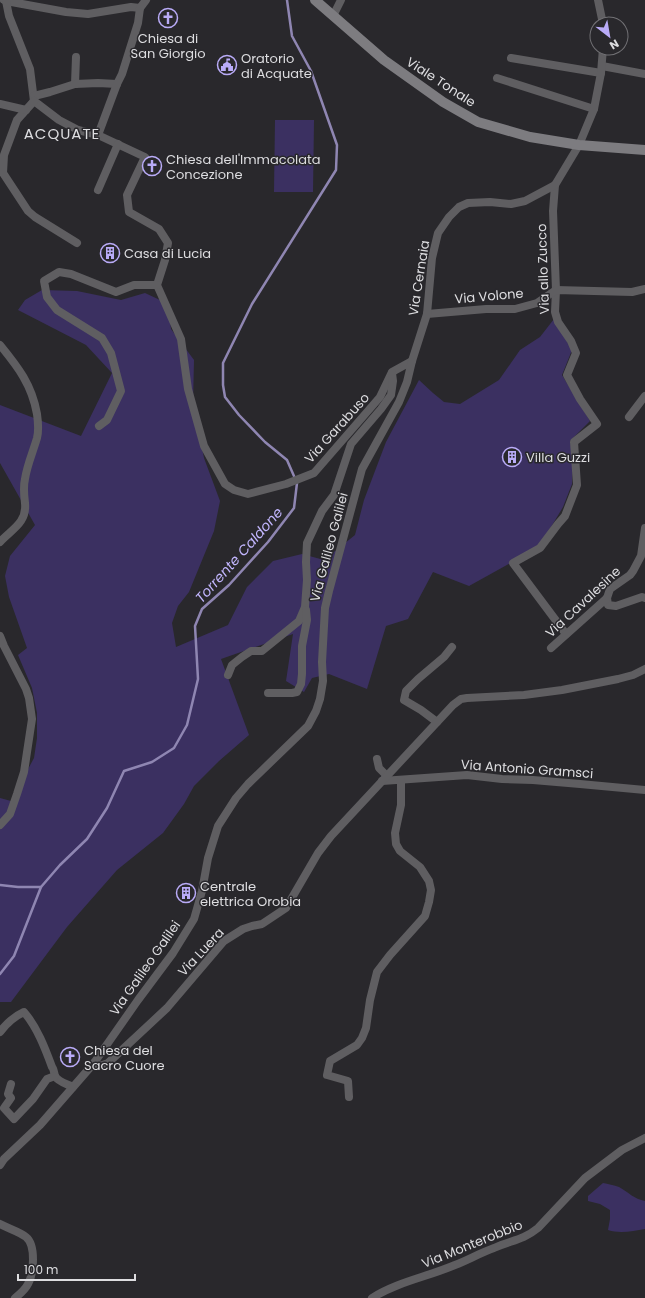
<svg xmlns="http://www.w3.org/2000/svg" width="645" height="1298" font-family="Poppins,sans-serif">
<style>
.green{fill:#3b3061}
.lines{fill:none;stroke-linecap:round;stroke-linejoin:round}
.stream{stroke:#8f86b2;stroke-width:2.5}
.street{stroke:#5f5e61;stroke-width:8}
.secondary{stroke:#7d7c80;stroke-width:10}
.labels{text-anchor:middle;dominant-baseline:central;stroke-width:3;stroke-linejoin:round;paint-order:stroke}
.poi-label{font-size:13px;fill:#dddde0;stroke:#29282c;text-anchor:start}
.street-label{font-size:13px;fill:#dddde0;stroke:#29282c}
.water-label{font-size:14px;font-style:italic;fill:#c2b6fe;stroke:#29282c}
.quarter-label{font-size:15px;letter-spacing:1px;fill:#dddde0;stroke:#29282c}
</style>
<rect width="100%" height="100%" fill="#29282c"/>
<g class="green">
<path d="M275 120H314L313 192H274Z"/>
<path d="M42 290 77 291 121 300 145 293 160 300 169 312 171 329 194 360 193 403 204 458 220 501 214 531 189 592 178 606 172 623 176 647 228 625 247 587 273 561 302 554 324 560 355 535 364 500 386 442 419 380 433 393 444 402 460 404 499 380 520 350 540 337 554 319 572 350 562 375 590 421 570 441 573 456 572 484 563 507 539 547 469 586 433 572 408 619 386 626 367 689 329 674 312 678 304 692 286 681 293 634 221 659 249 735 219 761 194 786 184 804 163 833 117 870 67 927 11 1002H0V798L11 801 34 758 37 738V713L32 688 18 655 27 648 9 597 5 576 10 556 35 525 0 463V405L81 436 112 373 86 345 18 310 25 300Z"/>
<path d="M603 1183C608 1184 614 1185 619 1187 628 1192 634 1199 645 1201V1229C633 1231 620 1234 608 1230L610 1219V1210L600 1204 588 1201V1196Z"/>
</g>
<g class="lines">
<g class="stream">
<path d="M0 885 18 887H41"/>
<path d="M0 974 14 956 41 887 60 865 87 839 107 808 124 771 152 762 174 748 187 725 198 679 195 626 202 609 229 585 268 542 294 508 297 483 287 460 265 442 239 415 225 397 223 385V363L252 304 336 170 337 145 311 71 292 36 287 0"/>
</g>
<g class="street">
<path d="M4 0 6 1 66 12 88 14 131 7 140 8"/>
<path d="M598 0 603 24"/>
<path d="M6 1 9 16 30 69 34 101"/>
<path d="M333 16 341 0"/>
<path d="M511 58 601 73"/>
<path d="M602 66 645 74"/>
<path d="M497 78 594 109"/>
<path d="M75 84 76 57"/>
<path d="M34 96 50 92 75 84 98 83 117 84"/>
<path d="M34 101 59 120 78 130 98 135 145 157 127 195 129 212 159 229 168 243 165 260 157 285 181 339 188 389 204 446 225 484 234 490 248 494 286 484 314 473 380 397 392 372 412 361"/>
<path d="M34 101 17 120 4 155 3 173 28 211 35 217 77 243"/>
<path d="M0 104 26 110"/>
<path d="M98 135 117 84 122 74 138 23 140 8 146 0"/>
<path d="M555 185 553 211 556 290 555 312 558 322 571 341 576 353 567 375 580 399 597 424 574 442 577 485 565 516 558 524 540 548 513 563 566 634"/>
<path d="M98 190 118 144"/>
<path d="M427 314 486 309H515L537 303 556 290 632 292 645 289"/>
<path d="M0 345C18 367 32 385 37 414 38 421 39 430 37 438 33 452 27 465 25 479 23 487 24 495 25 503 27 523 12 529 0 542"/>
<path d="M629 417 645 396"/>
<path d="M99 426 107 420 121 391 111 353 102 338 57 310 47 297 44 281 59 272 71 274 116 292 134 285H157"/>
<path d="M607 598 608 605 616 606 642 597 645 598"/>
<path d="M0 636 4 646 26 689 29 698 32 719 24 772 17 794 10 814 0 825"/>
<path d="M551 648 607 598 610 589 630 575 633 571 641 556 645 528"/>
<path d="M228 675 232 665 242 657 251 651H262L299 621 305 607 307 580 306 562 307 543 322 511 334 495 351 444 381 409 391 395 393 381 392 373"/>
<path d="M268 693H292L297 692 301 684 302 674V646L307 620 306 610"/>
<path d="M437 722 421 710 404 700 406 691 418 679 444 657 452 647"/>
<path d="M377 759 379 768 387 776"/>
<path d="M382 781 467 775 502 779 533 780 580 784 645 790"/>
<path d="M0 1032C6 1024 15 1016 24 1012 37 1027 45 1048 52 1067 54 1069 54 1073 55 1076 58 1082 67 1084 73 1087"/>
<path d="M94 1063 100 1066 108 1063 167 1008 224 941 243 929 252 926 262 924 286 908 318 853 331 836 453 705 461 699 467 698 524 695 562 690 618 679 633 675 645 669"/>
<path d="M11 1084 8 1094 11 1098 4 1108 14 1119 33 1099 47 1079 55 1076"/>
<path d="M349 1097 348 1081 327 1075 330 1061 357 1045 362 1038 366 1028 370 1000 377 972 390 955 425 916 429 902 431 890 429 881 420 867 400 851 396 844 395 833 401 805V780"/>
<path d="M0 1165 4 1159 40 1125 94 1063 138 1000 173 953 194 919 202 891 208 858 218 826 236 798 248 784 308 726 316 711 320 699 323 681 322 662 325 608 329 591 362 469 399 402 407 382 412 361 427 314 432 258 438 233 449 217 459 207 468 203 490 202 511 204 525 201 555 185 579 145 594 109 601 73 603 48"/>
<path d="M0 1224C7 1228 20 1232 26 1237 36 1245 34 1273 28 1284 25 1290 20 1294 15 1298"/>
<path d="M372 1298C397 1282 427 1277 455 1265 468 1260 480 1253 494 1248 511 1240 522 1241 538 1228L585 1178 622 1150 645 1138"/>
</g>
<path class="secondary" d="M315 0 384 60 443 102 478 122 530 137 579 145 645 150"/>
</g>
<defs>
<symbol id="church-ring" viewBox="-11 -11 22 22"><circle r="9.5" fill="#29282c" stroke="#b9abf7" stroke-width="1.5"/><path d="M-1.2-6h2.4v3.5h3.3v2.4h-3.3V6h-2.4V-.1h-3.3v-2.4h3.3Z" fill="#b9abf7"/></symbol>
<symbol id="civic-ring" viewBox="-11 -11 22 22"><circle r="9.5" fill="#29282c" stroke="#b9abf7" stroke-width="1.5"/><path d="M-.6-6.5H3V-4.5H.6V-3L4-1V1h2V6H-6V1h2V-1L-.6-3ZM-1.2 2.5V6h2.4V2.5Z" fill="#b9abf7"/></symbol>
<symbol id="building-ring" viewBox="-11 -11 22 22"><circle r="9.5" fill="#29282c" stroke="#b9abf7" stroke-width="1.5"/><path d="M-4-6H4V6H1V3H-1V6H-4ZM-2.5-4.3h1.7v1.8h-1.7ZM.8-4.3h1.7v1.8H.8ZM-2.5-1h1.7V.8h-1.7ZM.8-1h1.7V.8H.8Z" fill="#b9abf7"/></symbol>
</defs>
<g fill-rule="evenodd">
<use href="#church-ring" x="157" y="7" width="22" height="22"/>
<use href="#civic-ring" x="216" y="54" width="22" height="22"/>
<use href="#church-ring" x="141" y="155" width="22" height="22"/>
<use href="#building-ring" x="99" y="242" width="22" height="22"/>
<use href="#building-ring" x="501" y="446" width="22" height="22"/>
<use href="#building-ring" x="175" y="882" width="22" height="22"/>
<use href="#church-ring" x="59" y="1046" width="22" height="22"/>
</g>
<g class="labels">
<g class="poi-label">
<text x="168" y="38" text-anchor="middle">Chiesa di<tspan x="168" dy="15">San Giorgio</tspan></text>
<text x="241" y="58">Oratorio<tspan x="241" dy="15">di Acquate</tspan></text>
<text x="166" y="159">Chiesa dell'Immacolata<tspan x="166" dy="15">Concezione</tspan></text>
<text x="124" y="253">Casa di Lucia</text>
<text x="526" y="457">Villa Guzzi</text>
<text x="200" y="886">Centrale<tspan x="200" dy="15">elettrica Orobia</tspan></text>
<text x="84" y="1050">Chiesa del<tspan x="84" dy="15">Sacro Cuore</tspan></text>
</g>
<g class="street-label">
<text transform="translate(441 82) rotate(33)">Viale Tonale</text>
<text transform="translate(543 269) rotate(-92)">Via allo Zucco</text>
<text transform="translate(419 278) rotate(-81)">Via Cernaia</text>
<text transform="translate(489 296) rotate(-5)">Via Volone</text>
<text transform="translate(337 428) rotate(-48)">Via Garabuso</text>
<text transform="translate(329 547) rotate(-75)">Via Galileo Galilei</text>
<text transform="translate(583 602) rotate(-43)">Via Cavalesine</text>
<text transform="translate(527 769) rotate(4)">Via Antonio Gramsci</text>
<text transform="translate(201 952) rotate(-47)">Via Luera</text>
<text transform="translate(145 968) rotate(-55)">Via Galileo Galilei</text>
<text transform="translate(472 1244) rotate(-22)">Via Monterobbio</text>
</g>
<g class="water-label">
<text transform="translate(239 555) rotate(-48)">Torrente Caldone</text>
</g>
<g class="quarter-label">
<text x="62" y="133">ACQUATE</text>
</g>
</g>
<g transform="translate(609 36) rotate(149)"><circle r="19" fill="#29282c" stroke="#717074"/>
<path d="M0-3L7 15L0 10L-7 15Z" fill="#b9abf7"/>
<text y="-6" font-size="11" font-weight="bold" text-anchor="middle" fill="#dddde0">N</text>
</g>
<path d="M18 1274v6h117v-6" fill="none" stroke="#dddde0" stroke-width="2"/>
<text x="24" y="1274" font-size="12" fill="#dddde0" stroke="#29282c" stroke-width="3" paint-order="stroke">100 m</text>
</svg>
